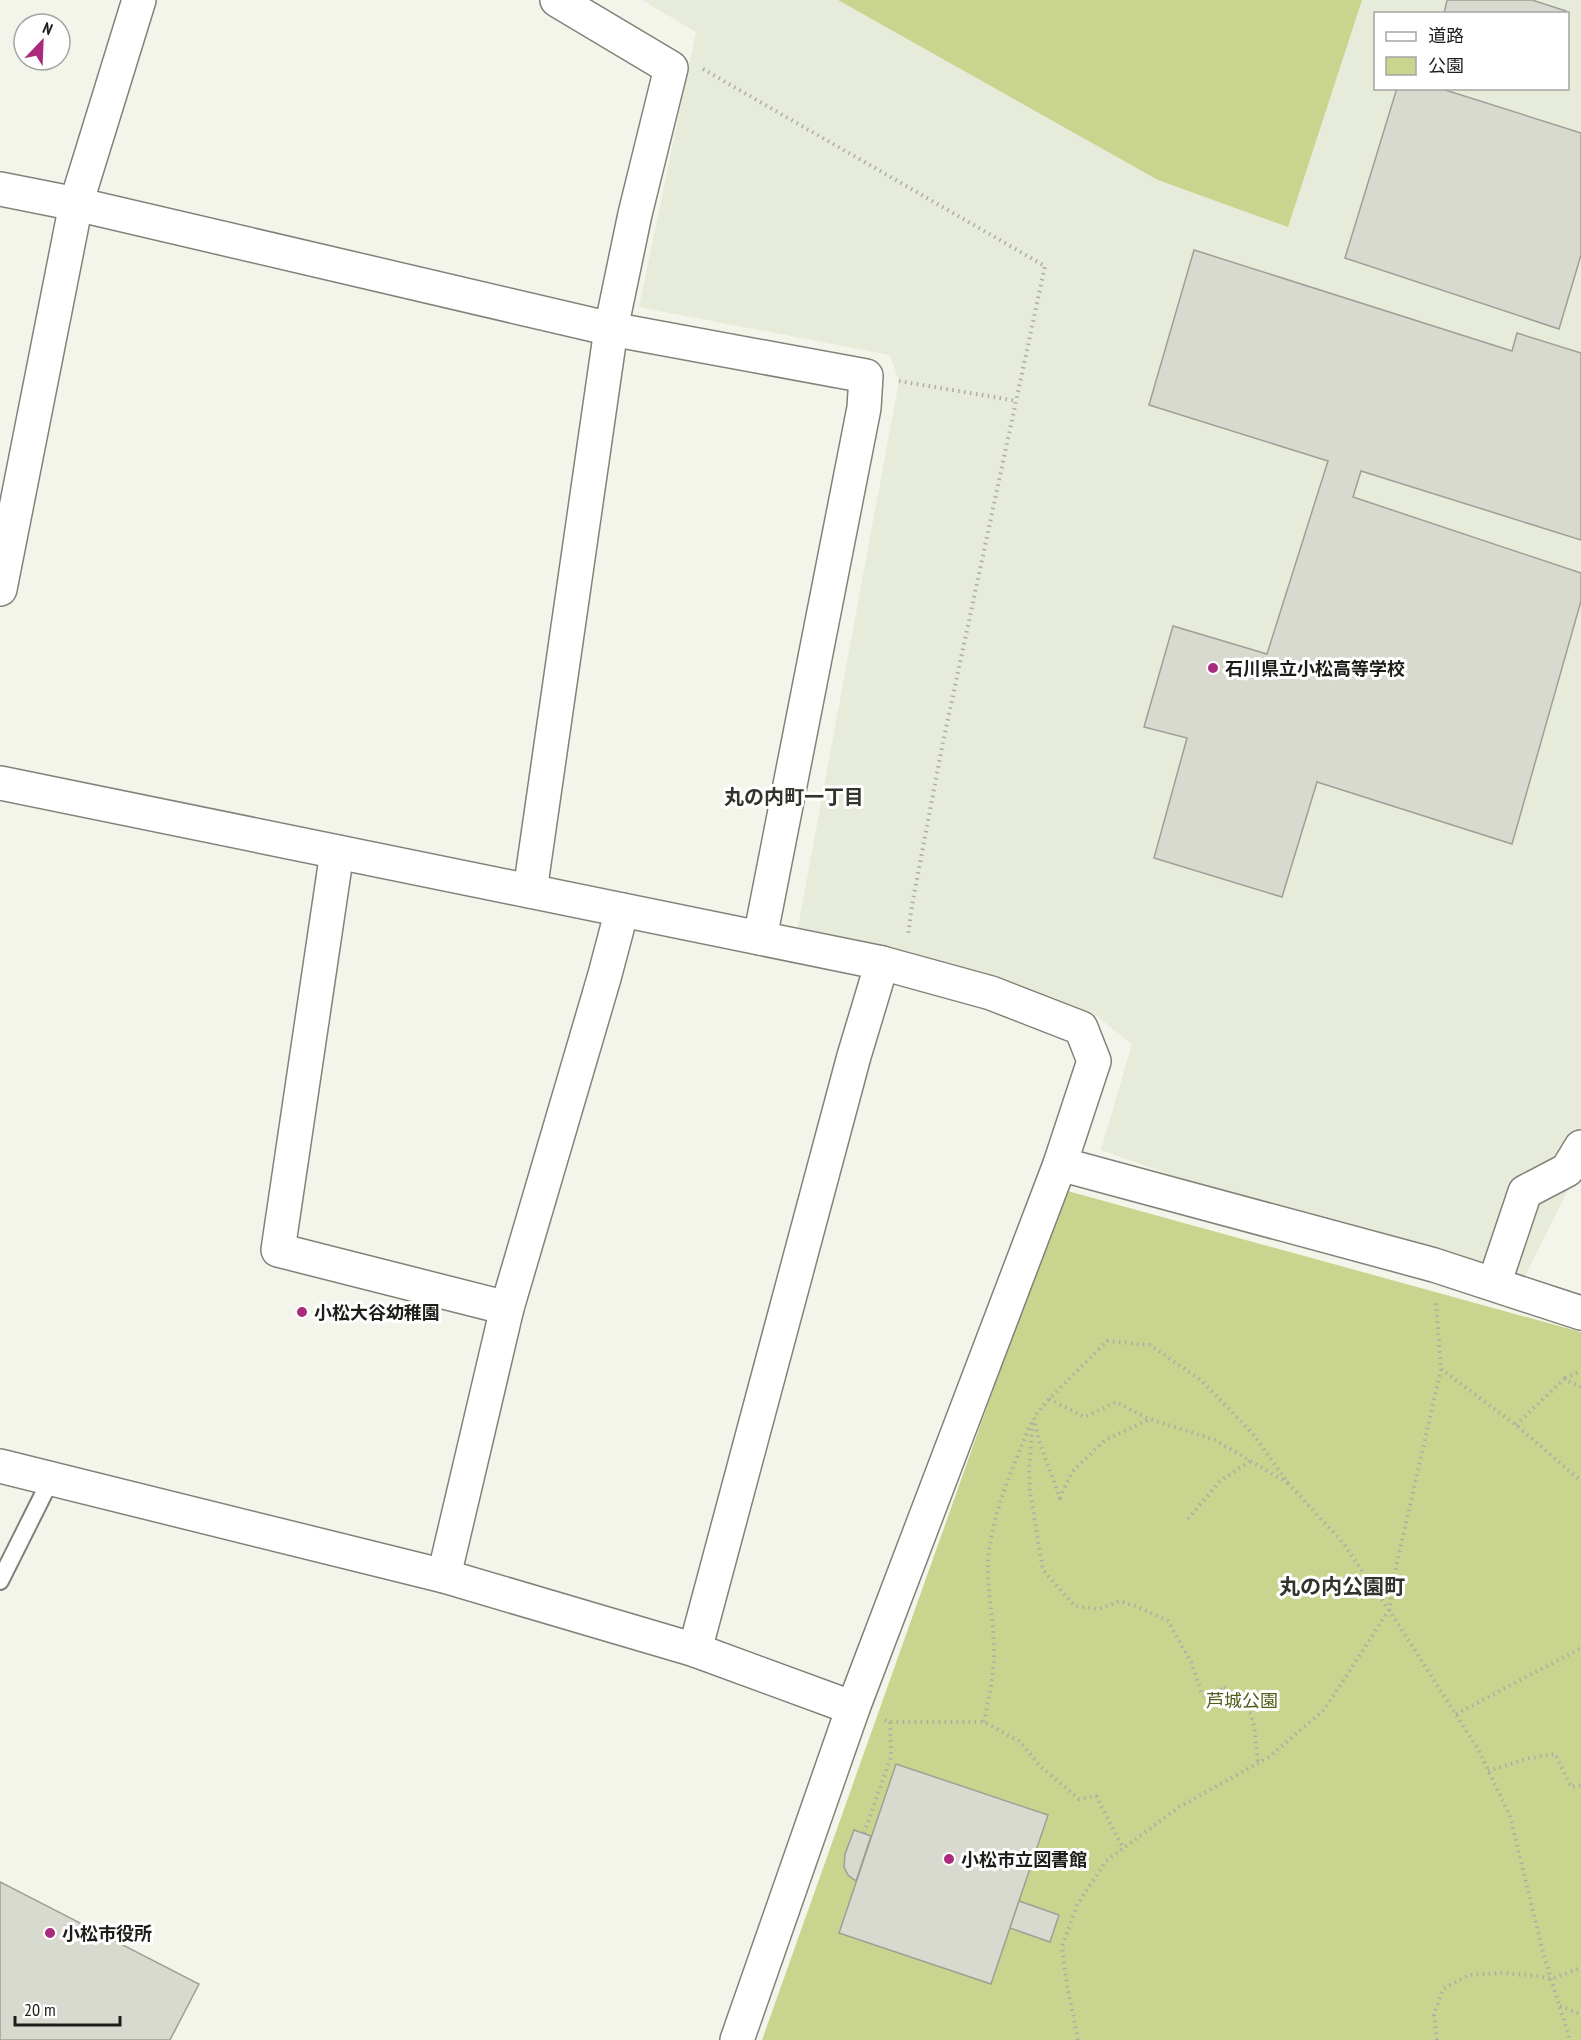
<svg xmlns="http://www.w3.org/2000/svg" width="1581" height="2040" font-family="'PT Sans Narrow','Noto Sans JP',sans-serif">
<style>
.built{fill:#e7ebd9;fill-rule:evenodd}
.green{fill:#c9d58e}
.building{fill:#d8dad0;stroke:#9ea096;stroke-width:1.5}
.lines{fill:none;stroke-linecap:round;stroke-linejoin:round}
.lane-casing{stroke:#818279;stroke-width:20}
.street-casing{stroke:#818279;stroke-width:36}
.secondary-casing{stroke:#818279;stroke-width:36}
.path{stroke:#acaea6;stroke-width:4;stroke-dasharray:1.5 4.5;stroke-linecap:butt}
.lane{stroke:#fff;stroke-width:16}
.street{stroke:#fff;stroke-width:33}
.secondary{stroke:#fff;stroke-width:33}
.poi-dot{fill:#aa2b7b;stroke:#fff;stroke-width:2}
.labels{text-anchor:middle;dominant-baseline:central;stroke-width:6;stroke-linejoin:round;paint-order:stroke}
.poi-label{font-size:18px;font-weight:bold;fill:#1d1e1a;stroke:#fff;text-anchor:start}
.park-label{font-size:18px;fill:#535b19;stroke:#fff}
.neighbourhood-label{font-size:20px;font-weight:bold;fill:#32332b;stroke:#fff}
.quarter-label{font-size:21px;font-weight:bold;fill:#32332b;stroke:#fff}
</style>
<rect width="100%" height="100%" fill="#f3f5eb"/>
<path class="built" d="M642 0H1581V1164L1514 1298 1101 1150 1132 1044 1094 1014 793 954 899 381 890 355 639 307 696 32ZM1376 14H1568V88H1376Z"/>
<g class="green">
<path d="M838 0H1362L1288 227 1158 180Z"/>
<path d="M1064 1190 1581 1332V2040H762Z"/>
</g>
<g class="building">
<path d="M1447 0H1532L1566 11 1565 14H1444Z"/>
<path d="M1397 88H1439L1581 133V255L1559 329 1345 258Z"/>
<path d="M1194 250 1512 351 1517 333 1581 353V540L1361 471 1353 497 1581 573V601L1512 844 1317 782 1282 897 1154 858 1187 738 1144 727 1173 626 1267 654 1328 461 1149 405Z"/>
<path d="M896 1764 1048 1815 991 1984 839 1933Z"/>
<path d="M854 1830 871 1836 856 1881 848 1875 844 1867 845 1854Z"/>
<path d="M0 1882 199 1984 170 2040H0Z"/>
<path d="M1019 1901 1059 1915 1050 1942 1010 1928Z"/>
</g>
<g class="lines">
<defs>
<path id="lane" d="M0 1581 51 1479"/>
<g id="street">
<path d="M0 189 76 204 611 329 866 376 864 408 760 938"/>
<path d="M0 589 76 204 139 0"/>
<path d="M0 783 882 963 991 993 1081 1028 1094 1061 1060 1164 853 1708"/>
<path d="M337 852 278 1250 507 1308"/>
<path d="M530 891 611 329 635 214 671 68 557 0"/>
<path d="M1060 1164 1434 1265 1581 1313"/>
<path d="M1494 1284 1525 1192 1567 1170 1581 1147"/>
<path d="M444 1576 507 1308 604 978 622 910"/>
<path d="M695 1650 854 1056 882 963"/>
</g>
<path id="secondary" d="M0 1466 444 1576 695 1650 853 1708 737 2040"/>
</defs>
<use href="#lane" class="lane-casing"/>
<use href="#street" class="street-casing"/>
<use href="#secondary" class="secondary-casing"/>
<g class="path">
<path d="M703 69 1045 266 943 742 912 905 908 936"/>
<path d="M899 381 1017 401"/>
<path d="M1441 1369 1516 1425 1581 1481"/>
<path d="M1565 1378 1581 1371"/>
<path d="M1049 1399 1085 1417 1116 1402 1149 1419"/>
<path d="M1033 1423 1029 1468 1030 1492 1043 1570 1075 1606 1099 1609 1119 1601 1138 1607 1168 1621 1191 1662 1201 1691 1208 1701 1224 1686 1251 1714 1254 1726 1258 1763"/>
<path d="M1516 1425 1564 1379 1581 1387"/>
<path d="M1288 1483 1215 1440 1150 1419 1105 1440 1072 1472 1060 1498 1039 1441 1034 1417 1049 1399 1107 1341 1150 1345 1202 1381 1253 1434 1288 1483 1344 1544 1389 1610 1478 1749 1510 1816 1544 1956 1570 2040"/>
<path d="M1188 1519 1220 1481 1250 1461"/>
<path d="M1456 1714 1581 1648"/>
<path d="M885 1720 890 1722H984L1019 1741 1041 1767 1079 1799 1096 1796 1123 1848"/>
<path d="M984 1722C989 1696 995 1671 994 1645 993 1611 984 1577 990 1544 997 1502 1015 1462 1031 1423"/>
<path d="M1488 1771 1526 1759 1555 1754 1571 1787 1581 1785"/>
<path d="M864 1833 891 1757 890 1722"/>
<path d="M1560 2006 1581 2014"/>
<path d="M1078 2040 1067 1985 1062 1947 1077 1905 1106 1861 1179 1807 1269 1757 1324 1710 1389 1610 1396 1567 1441 1369 1436 1302"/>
<path d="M1437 2040 1434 2015 1443 1989 1469 1975 1501 1973 1539 1976 1551 1979 1581 1968"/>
</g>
<use href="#lane" class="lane"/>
<use href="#street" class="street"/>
<use href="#secondary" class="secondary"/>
</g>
<g class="poi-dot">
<circle cx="1213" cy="668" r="6"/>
<circle cx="302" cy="1312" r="6"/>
<circle cx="949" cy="1859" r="6"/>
<circle cx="50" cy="1933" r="6"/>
</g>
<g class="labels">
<g class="poi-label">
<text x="1225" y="668">石川県立小松高等学校</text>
<text x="314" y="1312">小松大谷幼稚園</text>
<text x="961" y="1859">小松市立図書館</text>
<text x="62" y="1933">小松市役所</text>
</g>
<g class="park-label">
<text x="1242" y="1700">芦城公園</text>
</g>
<g class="neighbourhood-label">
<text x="794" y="797">丸の内町一丁目</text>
</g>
<g class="quarter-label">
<text x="1342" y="1586">丸の内公園町</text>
</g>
</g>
<rect x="1374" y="12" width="195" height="78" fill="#ffffff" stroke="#a5a5a3" stroke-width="1.5"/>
<rect x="1386" y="32" width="30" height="9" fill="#ffffff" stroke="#a5a5a3" stroke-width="1.5"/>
<text x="1428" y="42" font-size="18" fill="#1d1e1a">道路</text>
<rect x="1386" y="57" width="30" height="18" fill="#c9d58e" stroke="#a5a5a3" stroke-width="1.5"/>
<text x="1428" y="72" font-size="18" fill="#1d1e1a">公園</text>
<g transform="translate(42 42) rotate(23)"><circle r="28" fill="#ffffff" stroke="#a5a5a3" stroke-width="1.5"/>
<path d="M0-4.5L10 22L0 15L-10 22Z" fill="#aa2b7b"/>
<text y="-9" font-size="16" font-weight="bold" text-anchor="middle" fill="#1d1e1a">N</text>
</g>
<path d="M15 2016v9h105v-9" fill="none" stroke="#1d1e1a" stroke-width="3"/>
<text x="24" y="2016" font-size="18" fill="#1d1e1a" stroke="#ffffff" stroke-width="4.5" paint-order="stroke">20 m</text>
</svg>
